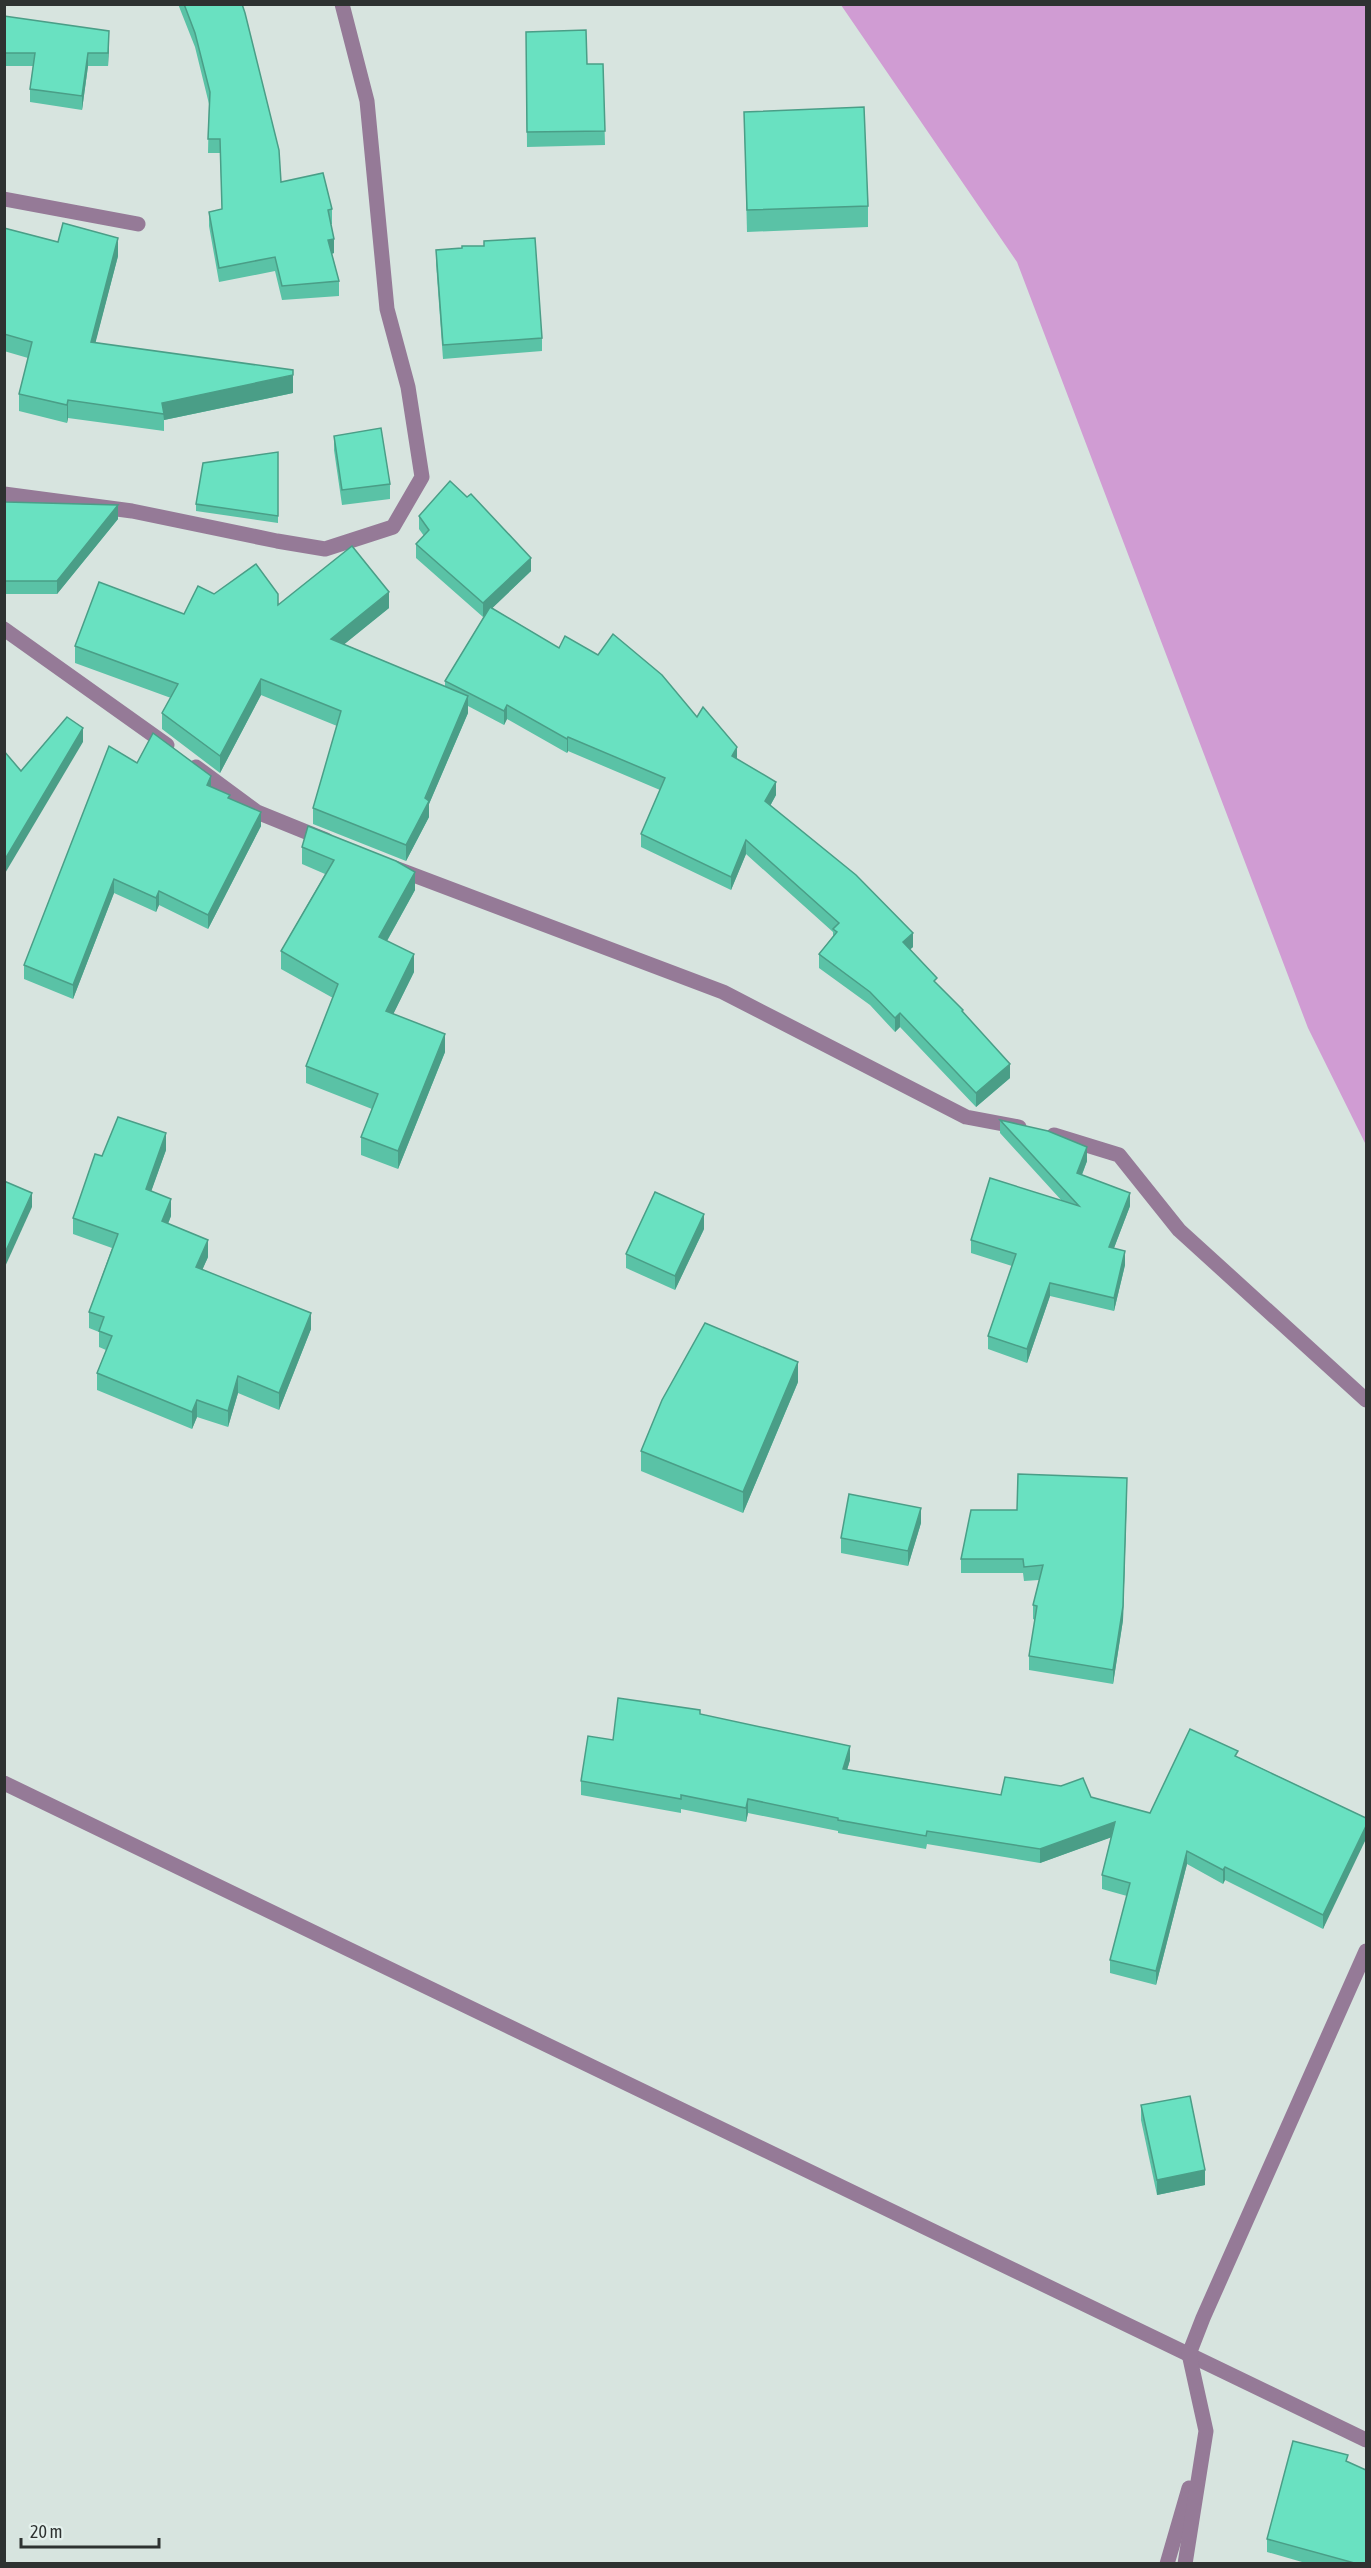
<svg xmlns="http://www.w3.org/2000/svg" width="1371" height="2568" font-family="'Asap Condensed',sans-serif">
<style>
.green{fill:#d09cd3}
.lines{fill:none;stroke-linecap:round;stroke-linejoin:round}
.minor{stroke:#957a97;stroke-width:15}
.wall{fill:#5ac2a6}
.shaded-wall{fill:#4a9e87}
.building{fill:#69e1c1;stroke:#4a9e87;stroke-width:1.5}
</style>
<rect width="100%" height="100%" fill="#d7e4df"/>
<path class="green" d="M841 5H1366V1145L1308 1028 1017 262Z"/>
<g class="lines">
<g class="minor">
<path d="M4 199 138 224"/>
<path d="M4 494 132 511 277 541 325 549 393 527 422 477 408 387 387 309 367 101 342 4"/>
<path d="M4 629 167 745"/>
<path d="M196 767 257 812 326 840"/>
<path d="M395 868 723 992 966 1117 1019 1127"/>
<path d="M1054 1135 1119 1155 1179 1230 1366 1400"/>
<path d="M4 1783 1366 2440"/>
<path d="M1167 2564 1189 2488"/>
<path d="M1185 2564 1206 2431 1189 2354 1203 2318 1366 1951"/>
</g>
</g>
<g class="wall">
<path d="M178 4H242L281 182 332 209V224H331L334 253 332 254 339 281V296L282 300 275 271 219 282 209 226V212L222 209 220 153H208L209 104 195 47Z"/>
<path d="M4 16 109 45 108 66H88L82 110 30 102V89L33 66H4Z"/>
<path d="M526 32 587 64H603L605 145 527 147Z"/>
<path d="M744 112 868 206V227L747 232Z"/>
<path d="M4 228 58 242 118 256 95 343 293 393 164 420V431L68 418 67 423 19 411V394L28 358 4 351Z"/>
<path d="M436 250 542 338V351L443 359 436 263Z"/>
<path d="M334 436 390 484V499L342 505 334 450Z"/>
<path d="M278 452V523L196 511V504Z"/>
<path d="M4 501 6 502 118 519 57 594H4Z"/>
<path d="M419 516 531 571 492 608 559 648 697 717 737 759 776 795 770 806 913 947 910 949 937 985 963 1013 1010 1078 976 1107 900 1027 895 1032 870 1005 819 968V954L833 936V932L746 854 731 890 641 847V834L660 790 568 751 567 753 507 719 504 725 468 706V713L429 804V817L406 861 313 824V808L337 726 261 695 220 773 162 729V713L171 698 75 663V646L184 614 214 594 278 605 389 608 344 644 445 687V681L485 615 483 617 416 558V544L424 536 419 529Z"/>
<path d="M137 763 211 787 230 799 261 826 208 929 159 905 156 912 114 893 73 999 24 979V965Z"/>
<path d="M302 847 415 890 387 941 414 972 393 1014 445 1052 398 1169 361 1155V1137L372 1109 306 1083V1066L333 998 281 969V951L325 874 302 864Z"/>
<path d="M1000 1120 1087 1161 1082 1175 1130 1206 1114 1248 1125 1265 1114 1311 1050 1296 1027 1363 988 1349V1336L1012 1266 971 1253V1240L1062 1201 1000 1133Z"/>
<path d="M166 1150 151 1191 171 1216 168 1224 208 1257 202 1270 311 1329 279 1410 238 1393 228 1427 197 1417 192 1429 97 1390V1373L106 1350 99 1347V1332L89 1328V1312L112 1248 73 1234V1218L102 1156Z"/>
<path d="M704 1229 675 1290 626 1268V1254Z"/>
<path d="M798 1382 743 1513 641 1471V1451Z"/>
<path d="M1127 1492 1123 1620 1113 1684 1029 1670V1656L1035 1620 1033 1619V1605L1039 1580 1024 1581 1023 1573H961V1559L1017 1510Z"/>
<path d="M921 1523 908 1566 841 1553V1538Z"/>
<path d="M700 1714 850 1760 847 1770 1001 1795 1091 1797 1150 1813 1238 1757 1366 1818 1323 1929 1225 1880 1223 1884 1187 1864 1156 1985 1110 1973V1960L1127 1896 1102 1889V1875L1111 1837 1040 1863 927 1844 926 1849 838 1833V1831L748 1813 746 1822 681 1809V1813L581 1795V1781Z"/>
<path d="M1141 2105 1205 2185 1157 2195 1141 2120Z"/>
<path d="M1348 2462 1366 2564H1309L1267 2552V2539Z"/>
</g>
<g class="shaded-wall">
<path d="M109 31V45L108 66V53Z"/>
<path d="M88 53V66L82 110V96Z"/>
<path d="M118 238V256L91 360V342Z"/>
<path d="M334 239V253L328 254V240Z"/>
<path d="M293 375V393L164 420 162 403Z"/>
<path d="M68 400V418L67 423V405Z"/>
<path d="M118 505V519L57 594V581Z"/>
<path d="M531 558V571L483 617V603Z"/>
<path d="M389 592V608L331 655V639Z"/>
<path d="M261 679V695L220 773V756Z"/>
<path d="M468 696V713L429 804V817L406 861V845Z"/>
<path d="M507 705V719L504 725V711Z"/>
<path d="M83 728V742L4 875V861Z"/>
<path d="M568 737V751L567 753V739Z"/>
<path d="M737 747V760L732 756Z"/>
<path d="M211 776V790L207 785Z"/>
<path d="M776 782V795L765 815V801Z"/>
<path d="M261 812V826L208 929V915Z"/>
<path d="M746 840V854L731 890V877Z"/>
<path d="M415 872V890L379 955V937Z"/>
<path d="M114 879V893L73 999V985Z"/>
<path d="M159 891V905L156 912V898Z"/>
<path d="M913 933V947L903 956V942Z"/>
<path d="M414 954V972L386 1029V1011Z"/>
<path d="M900 1013V1027L895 1032V1018Z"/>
<path d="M445 1034V1052L398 1169V1151Z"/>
<path d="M1010 1064V1078L976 1107V1093Z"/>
<path d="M166 1133V1150L146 1206V1189Z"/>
<path d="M1087 1147V1161L1077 1187V1173Z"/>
<path d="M32 1193V1207L4 1269V1255Z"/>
<path d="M1130 1193V1206L1109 1261V1247Z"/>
<path d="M171 1199V1216L162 1238V1221Z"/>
<path d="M704 1214V1229L675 1290V1276Z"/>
<path d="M208 1240V1257L196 1284V1267Z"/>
<path d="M1125 1251V1265L1114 1311V1298Z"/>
<path d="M1050 1283V1296L1027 1363V1349Z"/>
<path d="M311 1313V1329L279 1410V1393Z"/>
<path d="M798 1362V1382L743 1513V1492Z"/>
<path d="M238 1376V1393L228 1427V1411Z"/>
<path d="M197 1400V1417L192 1429V1412Z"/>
<path d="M1127 1478 1123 1620 1113 1684V1670Z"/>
<path d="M921 1508V1523L908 1566V1551Z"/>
<path d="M850 1746V1760L843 1783V1769Z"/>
<path d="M748 1799V1813L746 1822V1808Z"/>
<path d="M1115 1822V1836L1040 1863V1849Z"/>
<path d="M1366 1826V1839L1323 1929V1915Z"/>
<path d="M1187 1851V1864L1156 1985V1971Z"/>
<path d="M1225 1867V1880L1223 1884V1870Z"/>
<path d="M1205 2170V2185L1157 2195V2180Z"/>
</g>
<g class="building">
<path d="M184 4H242L245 13 279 150 281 182 323 173 332 209 328 210 334 239 328 240 339 281 282 286 275 257 219 268 209 212 222 209 220 139H208L210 92 195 33Z"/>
<path d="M4 16 109 31 108 53H88L82 96 30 89 35 53H4Z"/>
<path d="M586 30 587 64H603L605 131 527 132 526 32Z"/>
<path d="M864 107 868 206 747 210 744 112Z"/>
<path d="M63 223 118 238 91 342 293 370V375L162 403 164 414 68 400 67 405 19 394 32 342 4 334V228L58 242Z"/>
<path d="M535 238 542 338 443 345 436 250 462 248V246H484V241Z"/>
<path d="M381 428 390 484 342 490 334 436Z"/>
<path d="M278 452V516L196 504 203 463Z"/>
<path d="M450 481 467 497 471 494 531 558 483 603 416 544 429 530 419 516Z"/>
<path d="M4 501 6 502 118 505 57 581H4Z"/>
<path d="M352 546 389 592 331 639 468 696 425 798 429 801 406 845 313 808 341 711 261 679 220 756 162 713 178 684 75 646 99 582 184 614 198 586 214 594 256 564 278 594V605Z"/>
<path d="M490 607 559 648 565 636 598 655 613 634 662 675 697 717 703 707 737 747 732 756 776 782 765 801 856 875 913 933 903 942 937 978 934 981 963 1010 962 1011 1010 1064 976 1093 900 1013 895 1018 870 992 819 954 837 932 833 929 839 923 746 840 731 877 641 834 665 778 568 737 567 739 507 705 504 711 445 681Z"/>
<path d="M67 717 83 728 4 861V751L21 771Z"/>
<path d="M153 733 211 776 207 785 230 795 228 798 261 812 208 915 159 891 156 898 114 879 73 985 24 965 109 746 137 763Z"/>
<path d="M308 826 396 861 415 872 379 937 414 954 386 1011 445 1034 398 1151 361 1137 378 1094 306 1066 338 984 281 951 334 860 302 847Z"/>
<path d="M118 1117 166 1133 146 1189 171 1199 162 1221 208 1240 196 1267 311 1313 279 1393 238 1376 228 1411 197 1400 192 1412 97 1373 112 1336 99 1331 104 1317 89 1312 118 1234 73 1218 95 1154 102 1156Z"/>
<path d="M1000 1120 1048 1131 1087 1147 1077 1173 1130 1193 1109 1247 1125 1251 1114 1298 1050 1283 1027 1349 988 1336 1016 1254 971 1240 990 1178 1079 1206Z"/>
<path d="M4 1181 32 1193 4 1255Z"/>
<path d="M655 1192 704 1214 675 1276 626 1254Z"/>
<path d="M705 1323 798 1362 743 1492 641 1451 662 1400Z"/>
<path d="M1018 1474 1127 1478 1123 1606 1113 1670 1029 1656 1037 1606 1033 1605 1043 1565 1024 1567 1023 1559H961L971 1510H1017Z"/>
<path d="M849 1494 921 1508 908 1551 841 1538Z"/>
<path d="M618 1698 700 1710V1714L850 1746 843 1769 1001 1795 1005 1777 1061 1786 1083 1778 1091 1797 1150 1813 1190 1729 1238 1751 1235 1756 1366 1818V1826L1323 1915 1225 1867 1223 1870 1187 1851 1156 1971 1110 1960 1130 1883 1102 1875 1115 1822 1040 1849 927 1831 926 1836 838 1820V1818L748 1799 746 1808 681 1795V1799L581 1781 588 1736 613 1740Z"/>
<path d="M1190 2096 1205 2170 1157 2180 1141 2105Z"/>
<path d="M1293 2441 1348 2455 1346 2461 1366 2470V2564H1358L1267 2539Z"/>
</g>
<rect width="1371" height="2568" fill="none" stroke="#2e3231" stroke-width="12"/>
<path d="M21 2538v9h138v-9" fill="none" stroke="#2e3231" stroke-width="3"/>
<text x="30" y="2538" font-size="18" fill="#2e3231" stroke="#e4f1ed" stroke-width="4.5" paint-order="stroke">20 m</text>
</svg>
